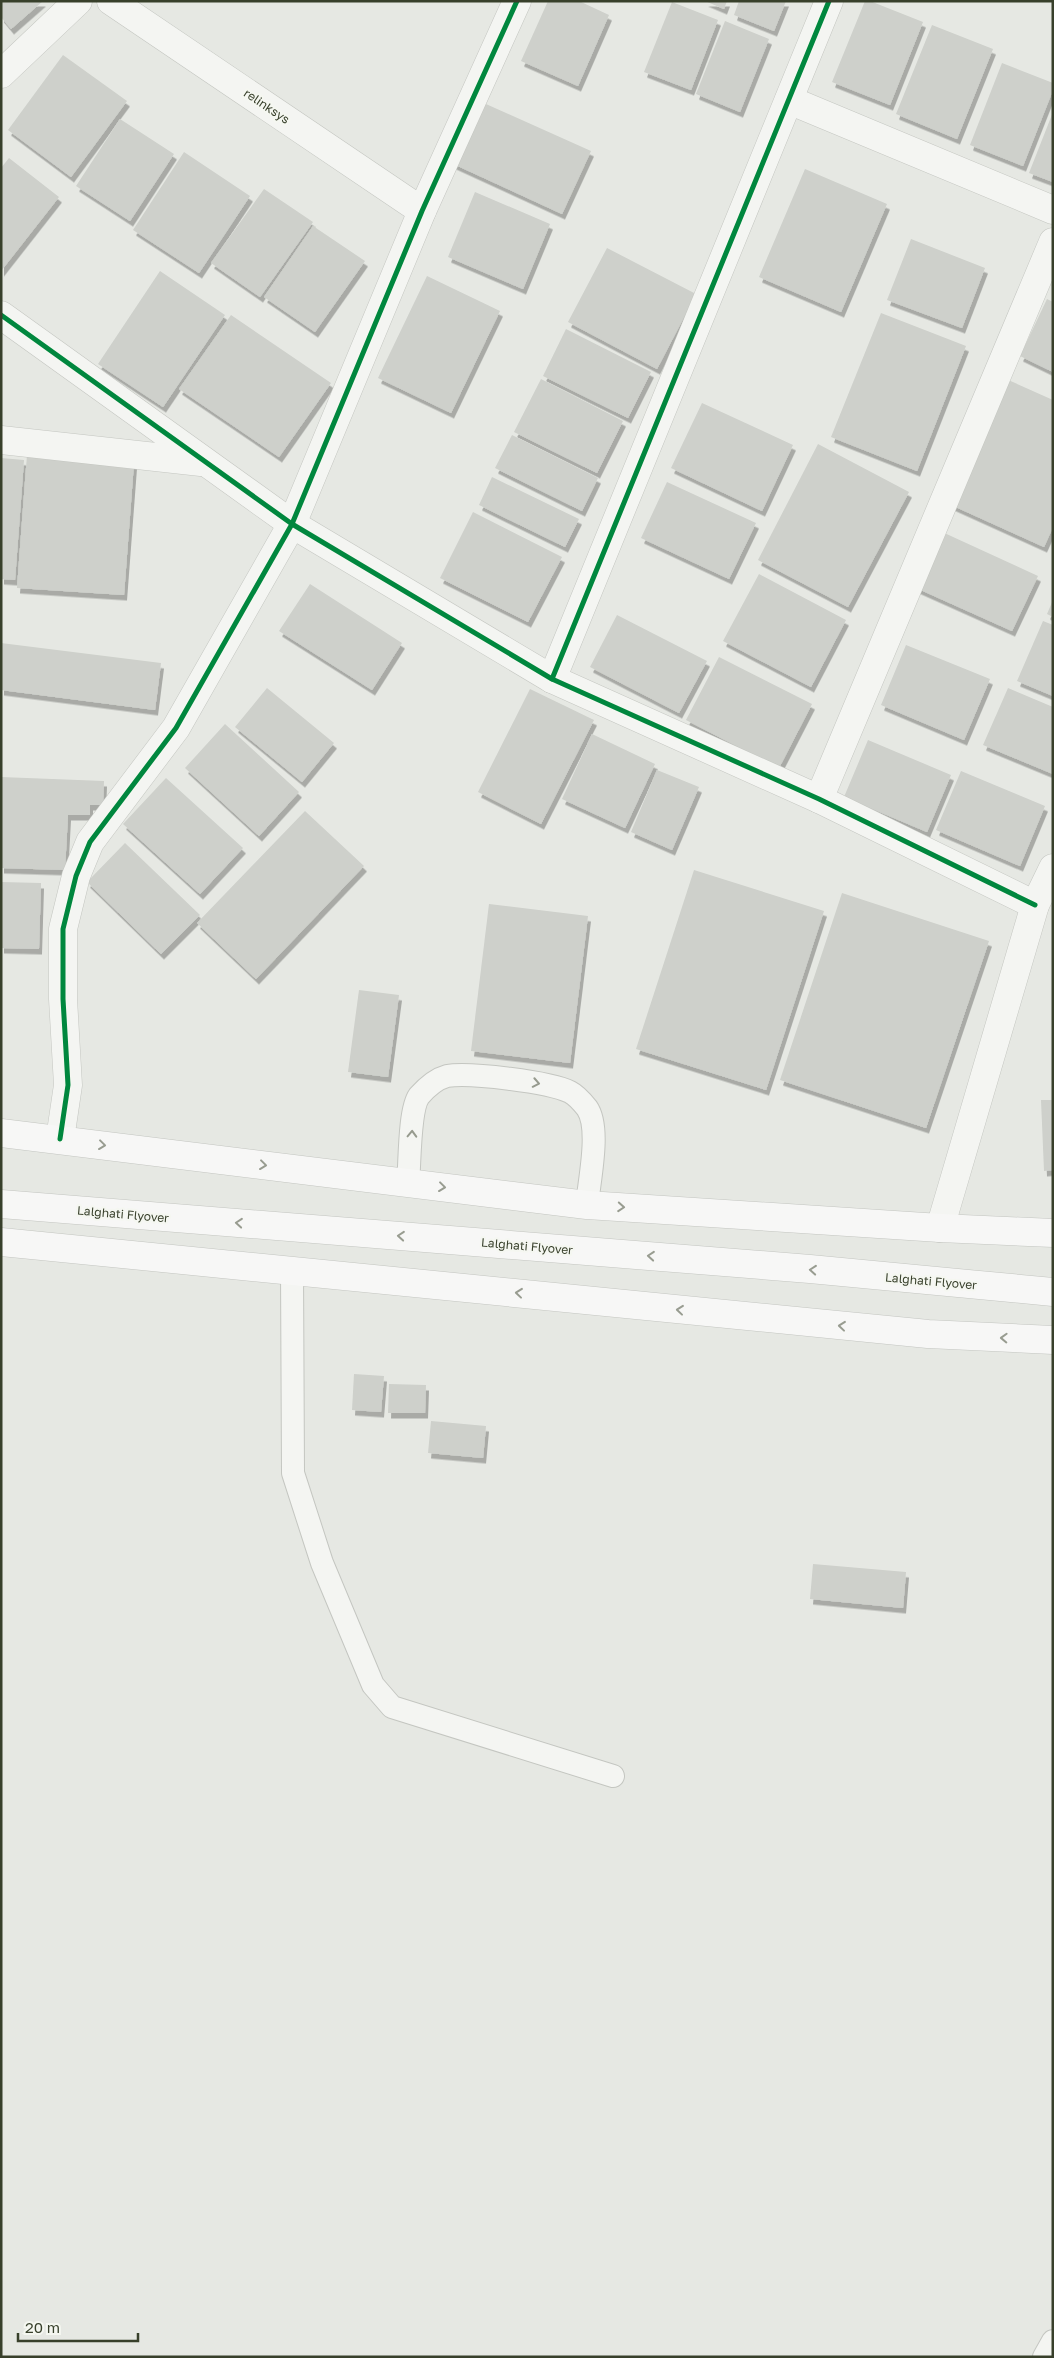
<svg xmlns="http://www.w3.org/2000/svg" width="1054" height="2358" font-family="'Golos Text',sans-serif">
<style>
.building{fill:#ced0cb;filter:url(#shadow)}
.lines{fill:none;stroke-linecap:round;stroke-linejoin:round}
.lane-casing{stroke:#c4c6c1;stroke-width:24}
.street-casing{stroke:#c4c6c1;stroke-width:29}
.primary-casing{stroke:#c3c5c0;stroke-width:29}
.lane{stroke:#f4f5f2;stroke-width:22}
.street{stroke:#f4f5f2;stroke-width:28}
.primary{stroke:#f7f7f6;stroke-width:28}
.cycleway-casing{stroke:#f5f7f1;stroke-width:8}
.cycleway{stroke:#00873e;stroke-width:5}
.oneway{stroke:#969a8e}
.oneway2{stroke:#989c90}
.labels{text-anchor:middle;dominant-baseline:central;stroke-width:4.5;stroke-linejoin:round;paint-order:stroke}
.street-label{font-size:12px;fill:#38402b;stroke:#f5f7f1}
</style>
<defs>
<filter id="shadow"><feDropShadow dx="3" dy="5.5" stdDeviation="0" flood-color="#0004"/></filter>
</defs>
<rect width="100%" height="100%" fill="#e6e8e3"/>
<g class="building">
<path d="M1 1H43L11 29 1 17Z"/>
<path d="M548 1H579L609 15 578 86 521 61Z"/>
<path d="M705 1H727L724 9Z"/>
<path d="M739 1H786L774 31 734 15Z"/>
<path d="M865 1H870L923 22 890 105 832 82Z"/>
<path d="M672 2 718 20 691 90 644 72Z"/>
<path d="M725 21 769 39 740 112 696 94Z"/>
<path d="M932 25 993 49 957 139 896 114Z"/>
<path d="M63 55 127 101 71 177 8 130Z"/>
<path d="M1002 63 1053 83V90L1023 166 970 145Z"/>
<path d="M477 100 591 151 562 214 449 162Z"/>
<path d="M1053 112V182L1029 173Z"/>
<path d="M120 119 174 154 130 221 76 186Z"/>
<path d="M184 152 250 196 199 273 133 230Z"/>
<path d="M9 158 59 197 1 271V168Z"/>
<path d="M805 169 887 204 841 312 759 277Z"/>
<path d="M264 189 313 222 260 297 211 263Z"/>
<path d="M475 192 550 224 523 289 448 257Z"/>
<path d="M313 226 365 261 315 332 264 297Z"/>
<path d="M911 239 985 268 962 328 887 300Z"/>
<path d="M607 248 696 294 657 369 568 322Z"/>
<path d="M160 271 225 315 163 407 98 364Z"/>
<path d="M427 276 500 311 451 413 378 378Z"/>
<path d="M1047 299 1053 302V372L1020 356Z"/>
<path d="M881 313 966 346 917 471 831 437Z"/>
<path d="M231 315 331 383 279 457 179 389Z"/>
<path d="M566 329 651 372 628 418 543 376Z"/>
<path d="M541 379 623 421 597 473 514 432Z"/>
<path d="M1006 379 1053 400V527L1044 547 949 504Z"/>
<path d="M702 403 793 445 762 511 671 468Z"/>
<path d="M512 435 598 478 582 511 495 468Z"/>
<path d="M818 444 909 492 848 607 758 560Z"/>
<path d="M27 455 134 463 124 595 17 588Z"/>
<path d="M1 458 24 460 15 580 1 579Z"/>
<path d="M492 477 579 519 565 547 479 505Z"/>
<path d="M667 482 756 523 729 579 641 538Z"/>
<path d="M473 512 562 557 528 622 440 578Z"/>
<path d="M940 531 1038 576 1012 631 914 587Z"/>
<path d="M759 574 846 620 811 687 723 641Z"/>
<path d="M310 584 402 643 372 690 279 631Z"/>
<path d="M1053 600V617L1047 614Z"/>
<path d="M617 615 707 661 679 713 590 667Z"/>
<path d="M1043 621 1053 625V696L1017 681Z"/>
<path d="M1 643 161 663 155 710 1 690Z"/>
<path d="M906 645 990 679 964 740 881 705Z"/>
<path d="M719 657 812 704 779 768 686 720Z"/>
<path d="M267 688 334 743 302 782 235 727Z"/>
<path d="M1008 688 1053 707V774L983 745Z"/>
<path d="M530 689 594 720 541 824 478 792Z"/>
<path d="M225 724 299 792 259 836 185 768Z"/>
<path d="M592 734 655 764 625 828 562 799Z"/>
<path d="M868 740 951 775 927 832 844 797Z"/>
<path d="M657 770 699 787 672 850 631 832Z"/>
<path d="M961 771 1045 806 1020 866 936 830Z"/>
<path d="M1 777 104 781 103 805H90V815H68L65 870 1 868Z"/>
<path d="M166 778 243 848 200 894 123 824Z"/>
<path d="M305 811 364 866 256 979 197 923Z"/>
<path d="M125 843 200 915 161 954 87 882Z"/>
<path d="M694 870 824 911 766 1090 636 1049Z"/>
<path d="M1 882 41 883 39 949 1 948Z"/>
<path d="M842 893 989 941 926 1128 780 1080Z"/>
<path d="M489 904 588 916 570 1063 471 1051Z"/>
<path d="M359 990 399 995 388 1077 348 1072Z"/>
<path d="M1041 1100H1053V1170L1044 1171Z"/>
<path d="M354 1374 384 1376 381 1412 352 1410Z"/>
<path d="M389 1384 426 1385 425 1413H388Z"/>
<path d="M431 1421 486 1426 483 1458 428 1453Z"/>
<path d="M813 1564 906 1572 903 1608 810 1599Z"/>
</g>
<g class="lines">
<defs>
<g id="lane">
<path d="M408 1183C410 1163 409 1110 419 1096 426 1088 436 1079 447 1076 469 1072 550 1082 570 1092 576 1095 583 1103 587 1108 601 1128 589 1181 587 1205"/>
<path d="M292 1271 293 1473 322 1563 373 1685 392 1707 613 1776"/>
<path d="M1044 2357 1053 2341"/>
</g>
<g id="street">
<path d="M111 1 422 211"/>
<path d="M1 74 78 1"/>
<path d="M789 100 1053 210"/>
<path d="M1 315 292 524 552 679 819 799 1035 905"/>
<path d="M1 440 201 462"/>
<path d="M552 679 829 1"/>
<path d="M819 799 1053 242"/>
<path d="M60 1139 68 1085 63 999V929L76 876 90 842 176 728 292 524 422 211 517 1"/>
<path d="M940 1228 1035 905 1053 868"/>
</g>
<g id="primary">
<path d="M1 1133 587 1205 940 1228 1053 1233"/>
<path d="M1 1204 810 1269 1053 1292"/>
<path d="M1 1242 928 1334 1053 1340"/>
</g>
</defs>
<use href="#lane" class="lane-casing"/>
<use href="#street" class="street-casing"/>
<use href="#primary" class="primary-casing"/>
<use href="#lane" class="lane"/>
<use href="#street" class="street"/>
<use href="#primary" class="primary"/>
<defs>
<g id="cycleway">
<path d="M1 315 292 524 552 679 819 799 1035 905"/>
<path d="M552 679 829 1"/>
<path d="M60 1139 68 1085 63 999V929L76 876 90 842 176 728 292 524 422 211 517 1"/>
</g>
</defs>
<use href="#cycleway" class="cycleway-casing"/>
<use href="#cycleway" class="cycleway"/>
</g>
<defs><path id="oneway-chevron" d="M-2-3.5L2.5 0L-2 3.5" fill="none" stroke-width="1.6" stroke-linecap="round" stroke-linejoin="round" transform="scale(1.25)"/></defs>
<g class="oneway">
<use href="#oneway-chevron" transform="translate(536 1083) rotate(11)"/>
<use href="#oneway-chevron" transform="translate(412 1134) rotate(-88)"/>
</g>
<g class="oneway2">
<use href="#oneway-chevron" transform="translate(102 1145) rotate(7)"/>
<use href="#oneway-chevron" transform="translate(263 1165) rotate(7)"/>
<use href="#oneway-chevron" transform="translate(442 1187) rotate(7)"/>
<use href="#oneway-chevron" transform="translate(621 1207) rotate(4)"/>
<use href="#oneway-chevron" transform="translate(239 1223) rotate(-175)"/>
<use href="#oneway-chevron" transform="translate(401 1236) rotate(-175)"/>
<use href="#oneway-chevron" transform="translate(651 1256) rotate(-175)"/>
<use href="#oneway-chevron" transform="translate(813 1270) rotate(-175)"/>
<use href="#oneway-chevron" transform="translate(519 1293) rotate(-174)"/>
<use href="#oneway-chevron" transform="translate(680 1310) rotate(-174)"/>
<use href="#oneway-chevron" transform="translate(842 1326) rotate(-174)"/>
<use href="#oneway-chevron" transform="translate(1004 1338) rotate(-178)"/>
</g>
<g class="labels">
<g class="street-label">
<text transform="translate(267 106) rotate(34)">relinksys</text>
<text transform="translate(123 1214) rotate(5)">Lalghati Flyover</text>
<text transform="translate(527 1246) rotate(5)">Lalghati Flyover</text>
<text transform="translate(931 1281) rotate(5)">Lalghati Flyover</text>
</g>
</g>
<rect width="1054" height="2358" fill="none" stroke="#38402b" stroke-width="5"/>
<path d="M18 2333v8h120v-8" fill="none" stroke="#38402b" stroke-width="2.5"/>
<text x="25" y="2333" font-size="15" fill="#38402b" stroke="#f5f7f1" stroke-width="4" paint-order="stroke">20 m</text>
</svg>
